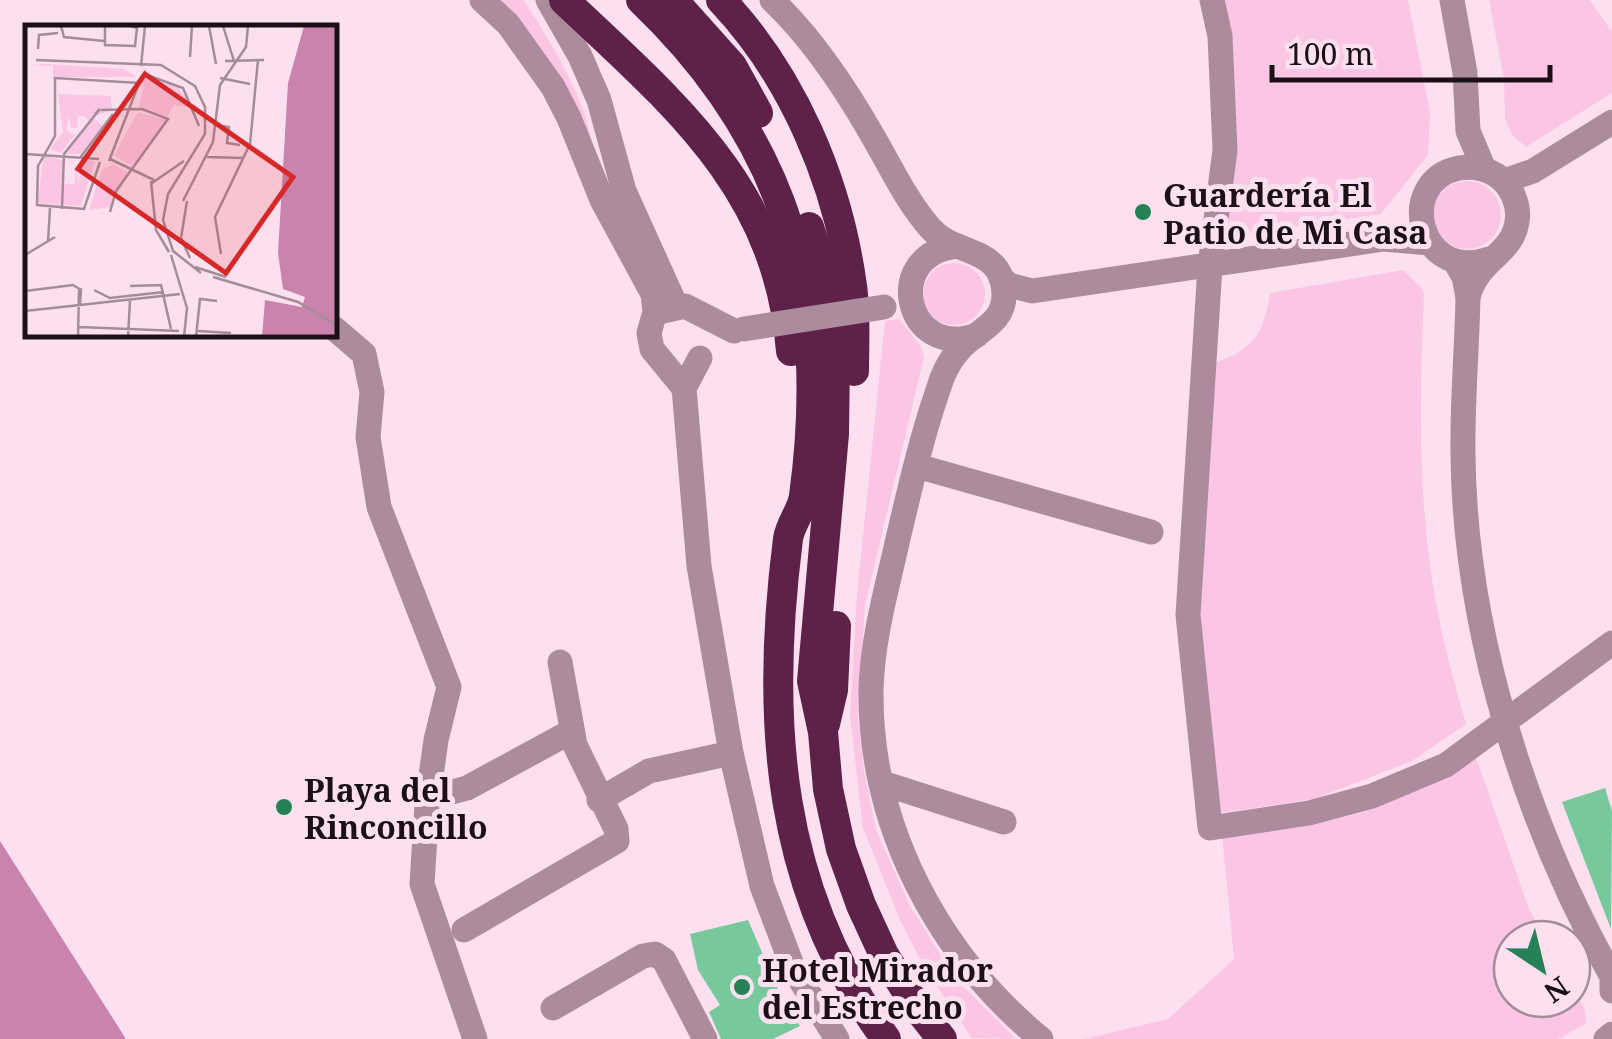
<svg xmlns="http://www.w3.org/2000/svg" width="1612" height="1039" font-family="'Noto Serif',serif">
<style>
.green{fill:#fbc6e3}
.water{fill:#ca83ad}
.building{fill:#77c89c}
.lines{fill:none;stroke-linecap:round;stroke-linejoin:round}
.minor{stroke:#ac8b9d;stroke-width:25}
.highway{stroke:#5e2148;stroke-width:30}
.minor-bridge{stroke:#ac8b9d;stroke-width:25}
.poi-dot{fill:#268157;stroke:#fde0f0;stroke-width:4}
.labels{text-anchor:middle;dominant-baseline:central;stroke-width:10;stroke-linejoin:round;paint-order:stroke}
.poi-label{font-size:32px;font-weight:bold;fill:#1c1017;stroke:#fde0f0;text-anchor:start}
.inset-road{fill:none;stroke:#a38d99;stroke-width:2.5}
.view{fill:#d62828;fill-opacity:0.15;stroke:#d62828;stroke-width:5}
.inset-edge{fill:none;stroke:#1c1017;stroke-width:5}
</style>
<rect width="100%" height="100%" fill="#fde0f0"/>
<g class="green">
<path d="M496 0H524C551 44 580 87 591 138L553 69Z"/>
<path d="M1223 0H1408L1430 113 1428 155 1381 214 1220 238Z"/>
<path d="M1489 0H1590L1612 32V93L1526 147 1512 135 1505 118 1504 80Z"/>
<circle cx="1467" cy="215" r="34"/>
<circle cx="954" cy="294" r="31"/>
<path d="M1403 270 1422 288 1424 294C1420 384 1418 475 1430 565 1437 619 1451 672 1466 724L1412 761 1314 799 1214 814 1193 620 1206 366C1250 351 1263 340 1270 293Z"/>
<path d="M899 319 920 345 924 357 865 605 858 718 864 771 876 830 910 906 956 979 1016 1039 972 1038 924 967 899 918 863 828 850 716 857 594 885 321Z"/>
<path d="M1476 757 1529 909 1545 939H1512V999H1572V987L1585 1010 1586 1024 1558 1039H1084L1168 1019 1234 959 1222 834Z"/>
</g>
<path class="water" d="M0 841 126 1039H0Z"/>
<g class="building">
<path d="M1605 788 1612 811 1611 929 1562 802Z"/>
<path d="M748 920 780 994 800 1026 773 1039H721L709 1012 720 1005 698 970 690 934Z"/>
</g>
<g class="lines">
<g class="minor">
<path d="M482 0 508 24 553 87 569 118 602 200 653 294 655 312 649 333 652 349 684 388"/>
<path d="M548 0 580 56 599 100 624 191 676 306"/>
<path d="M772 0C811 37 844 86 871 133 890 165 906 201 931 229 955 256 1003 246 1004 294 1005 324 975 331 959 350 949 361 942 376 938 390 921 439 909 492 897 543 886 592 872 641 871 691 870 827 938 954 1041 1039"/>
<path d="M1212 0 1220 36 1225 150 1210 266 1188 615 1210 828 1309 813 1372 796 1446 765 1612 643"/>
<path d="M1452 0 1465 73 1468 131 1484 169"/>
<path d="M1504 181 1533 171 1612 122"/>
<path d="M958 246C881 253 905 361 977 335"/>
<path d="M1455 261 1464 277 1468 297C1467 350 1462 403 1463 456 1465 632 1526 824 1612 977V991"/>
<path d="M1001 278 1009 285 1032 291 1384 239 1430 243"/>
<path d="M1468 297C1478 259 1512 255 1517 222 1520 204 1511 185 1496 175 1485 168 1472 166 1459 168 1395 181 1418 283 1489 259"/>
<path d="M663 311 685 306 734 331"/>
<path d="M335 329 364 354 372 392 368 437 379 507 449 687 436 740 427 804 422 884 475 1039"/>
<path d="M700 358 684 388 699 566 731 753 762 886 793 968 837 1039"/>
<path d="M917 466 1151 532"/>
<path d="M882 783 1004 822"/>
<path d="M452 792 467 788 572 731"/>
<path d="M599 800 649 771 731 753"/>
<path d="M464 930 617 841 616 829 575 745 560 662"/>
<path d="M553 1008 643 956 655 954 664 960 705 1039"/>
<path d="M1606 1039 1612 1034"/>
</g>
<g class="highway">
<path d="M564 0C675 105 778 188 791 351"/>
<path d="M641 0C789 141 831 296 804 496 802 511 790 524 788 539 765 718 776 889 886 1039"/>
<path d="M673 0 732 66 758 113"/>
<path d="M721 0C793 76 838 182 852 286 856 313 854 343 854 371"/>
<path d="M809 227 826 280 835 357 834 434 812 681 823 732 828 789 841 849 861 905 884 955 916 1006 942 1039"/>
<path d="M825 724 833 690 836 626"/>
</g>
<path class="minor-bridge" d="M744 329 884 307"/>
</g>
<g class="poi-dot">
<circle cx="1143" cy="212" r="10"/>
<circle cx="284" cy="807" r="10"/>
<circle cx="742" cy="987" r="10"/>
</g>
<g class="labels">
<g class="poi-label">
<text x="1163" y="194">Guardería El<tspan x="1163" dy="37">Patio de Mi Casa</tspan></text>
<text x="304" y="789">Playa del<tspan x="304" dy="37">Rinconcillo</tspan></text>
<text x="762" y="969">Hotel Mirador<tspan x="762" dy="37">del Estrecho</tspan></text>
</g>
</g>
<g transform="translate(25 25)">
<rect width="312" height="312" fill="#fde0f0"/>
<path d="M22 39 98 44 112 52H28V41L5 40ZM120 53 152 61 170 83 149 80 142 92 114 83ZM33 69 86 71 87 85 68 92 78 102 56 129H41L64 96 60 91H53L52 103H46L44 91 41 105 50 110 36 128 25 124 38 107ZM113 87 142 95 114 137 103 139 89 130ZM18 131 38 135 36 180 13 178ZM55 135 70 136 56 181 38 180 39 159H50V139L54 159ZM88 139 104 148 85 182 64 185 77 145Z" fill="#fbc6e3"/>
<path d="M279 1H312V312H237L240 275 277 282 280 272 258 264 253 228 263 58Z" fill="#ca83ad"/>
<path class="inset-road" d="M36 1 39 12 79 16M80 1V20L110 21 112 3 105 1M184 1 191 39M198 1 209 36M13 24 14 10 33 8M165 32 167 1M11 35 136 40 170 61 180 82V109L143 169 138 195 148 226 176 248M200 36 239 35M116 41 120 1M119 49 158 63 174 101M195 53 225 59M76 85 117 84 143 94 91 166 85 187M191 100 204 102 202 118 215 120M0 129 74 134M182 132 218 133M55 133 88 89M85 134 129 155M84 136 116 53M75 137 59 184 12 180 13 141 30 111V53L115 58M126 156 131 205 144 227M127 158 159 136M158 176 188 117 195 60 221 22 223 1M162 176 156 213 165 233M37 184 39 129 75 84 70 89M23 217 25 183M196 229 190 192 225 119 233 35M0 230 30 212M146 230 162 283 159 312M170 242 201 252M188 252 273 277 313 301M105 261 136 260 146 304M69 265 85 273 139 267M0 266 48 260 56 265M0 286 155 269M54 302 154 306M173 306 206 308M53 312 54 266 56 265 55 280M103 312 105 276M171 312 175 274 192 276"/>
<path class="view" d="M120 49 268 152 201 248 53 144Z"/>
<rect width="312" height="312" class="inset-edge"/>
</g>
<g transform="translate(1542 969) rotate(145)"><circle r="48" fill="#fde0f0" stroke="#a38d99" stroke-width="2.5"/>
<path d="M0-8L18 38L0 25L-18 38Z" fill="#268157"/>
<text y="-15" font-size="28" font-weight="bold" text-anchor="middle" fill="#1c1017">N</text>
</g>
<path d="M1272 65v15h278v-15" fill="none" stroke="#1c1017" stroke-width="5"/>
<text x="1287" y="65" font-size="30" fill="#1c1017" stroke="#fde0f0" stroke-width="8" paint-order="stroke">100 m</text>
</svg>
